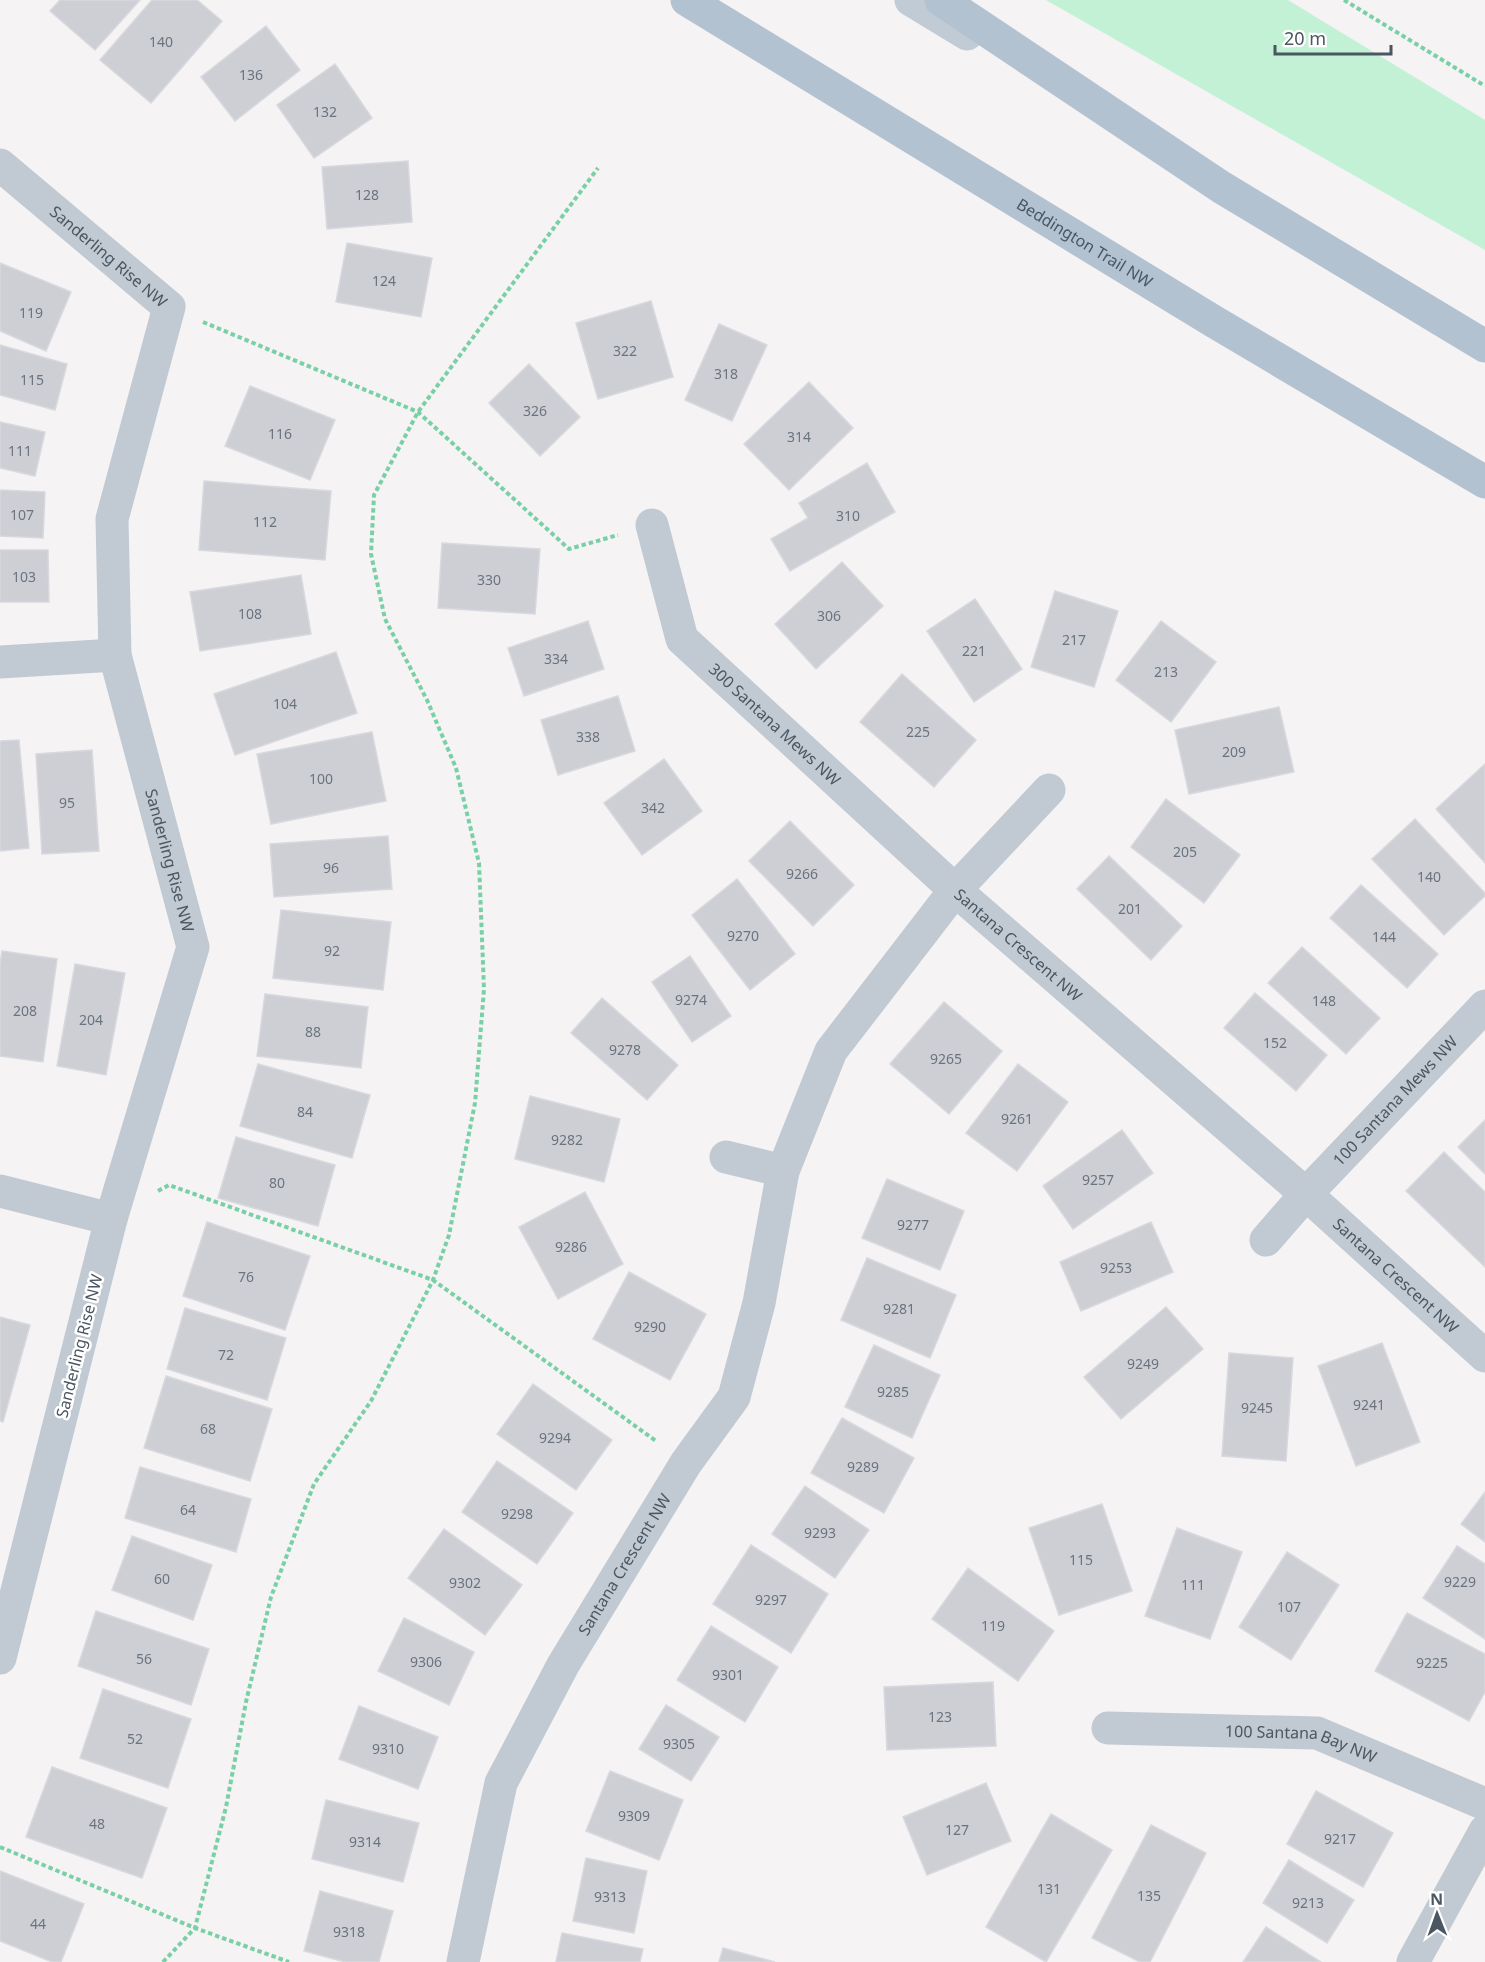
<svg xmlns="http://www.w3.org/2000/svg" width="1485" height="1962" font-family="'Noto Sans',sans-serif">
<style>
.green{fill:#c3f1d5}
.building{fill:#cdcfd5;stroke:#d7d9de;stroke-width:1.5}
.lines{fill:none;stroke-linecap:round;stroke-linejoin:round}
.path{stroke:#7ad0a6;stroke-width:4;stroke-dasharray:4.5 3;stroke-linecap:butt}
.minor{stroke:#c1cad2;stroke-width:33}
.secondary{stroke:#c1cbd6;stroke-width:33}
.primary{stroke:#b3c2d1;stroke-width:33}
.labels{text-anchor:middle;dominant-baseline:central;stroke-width:5;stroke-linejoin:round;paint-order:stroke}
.number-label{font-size:14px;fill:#6b747e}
.street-label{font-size:16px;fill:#4a5661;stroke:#fff}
</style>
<rect width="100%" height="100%" fill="#f5f3f3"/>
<path class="green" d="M1046 0H1288L1485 120V250Z"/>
<g class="building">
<path d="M60 0H140L95 50 50 11Z"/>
<path d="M152 0H197L222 21 151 103 100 60Z"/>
<path d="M266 26 300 70 235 121 201 77Z"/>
<path d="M335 64 372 118 314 158 277 105Z"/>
<path d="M408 161 412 222 327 229 322 167Z"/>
<path d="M347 243 432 258 421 317 336 302Z"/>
<path d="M0 263 71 292 46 351 0 331Z"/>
<path d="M651 301 673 377 598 399 576 323Z"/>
<path d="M719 324 767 345 732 421 685 400Z"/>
<path d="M0 345 67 364 55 410 0 395Z"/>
<path d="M529 364 580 417 540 456 489 403Z"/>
<path d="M809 382 853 428 789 490 744 444Z"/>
<path d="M250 386 335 420 310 480 225 446Z"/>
<path d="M0 422 45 432 35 476 0 468Z"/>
<path d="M867 463 895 512 790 571 771 539 808 518 799 503Z"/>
<path d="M204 481 331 491 325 560 199 550Z"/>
<path d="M0 490 45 492 43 538 0 536Z"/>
<path d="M442 543 540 549 535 614 438 608Z"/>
<path d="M0 550H48L49 602H0Z"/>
<path d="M842 562 883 606 816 669 775 624Z"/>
<path d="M301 575 311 634 200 651 190 592Z"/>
<path d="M1055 591 1118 611 1094 687 1031 667Z"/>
<path d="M975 599 1022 669 974 702 927 631Z"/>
<path d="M588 621 604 669 524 696 508 648Z"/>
<path d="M1161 621 1216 662 1171 722 1116 680Z"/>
<path d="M336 652 357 713 235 755 214 694Z"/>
<path d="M902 674 976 740 934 787 860 722Z"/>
<path d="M618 696 635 751 558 775 541 720Z"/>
<path d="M1279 707 1294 772 1189 794 1175 730Z"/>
<path d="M372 732 386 801 271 824 257 754Z"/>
<path d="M19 740 29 848 0 851V741Z"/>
<path d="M92 750 99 851 42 854 36 754Z"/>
<path d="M664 759 702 811 642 855 604 803Z"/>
<path d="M1485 764V863L1436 809Z"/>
<path d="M1166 799 1240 855 1204 903 1131 847Z"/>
<path d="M1415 819 1485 893V896L1444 935 1372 859Z"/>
<path d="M790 821 854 885 813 926 749 861Z"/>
<path d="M388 836 392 889 274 897 270 844Z"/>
<path d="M1109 856 1182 926 1151 960 1077 889Z"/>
<path d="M737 879 795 954 750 990 692 915Z"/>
<path d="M1361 885 1438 954 1407 988 1330 918Z"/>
<path d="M281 910 391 922 383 990 273 978Z"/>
<path d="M1302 947 1380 1018 1346 1054 1268 983Z"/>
<path d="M2 951 57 959 43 1062 0 1056V964Z"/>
<path d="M690 956 731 1016 692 1042 652 982Z"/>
<path d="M75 964 125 973 106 1075 57 1066Z"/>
<path d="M1255 993 1327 1055 1296 1091 1224 1028Z"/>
<path d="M265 994 368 1007 361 1068 257 1056Z"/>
<path d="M602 998 678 1065 647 1100 571 1033Z"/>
<path d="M944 1002 1002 1051 949 1114 890 1064Z"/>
<path d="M258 1064 370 1095 352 1158 240 1126Z"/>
<path d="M1018 1064 1068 1102 1017 1171 966 1133Z"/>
<path d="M530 1096 620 1119 604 1182 515 1159Z"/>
<path d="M1485 1120V1174L1458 1147Z"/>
<path d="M1122 1130 1153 1173 1073 1229 1043 1186Z"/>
<path d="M236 1137 335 1165 318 1226 218 1198Z"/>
<path d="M1444 1152 1485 1192V1267L1406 1191Z"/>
<path d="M887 1179 964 1211 940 1270 862 1238Z"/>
<path d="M585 1192 623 1264 558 1299 519 1227Z"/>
<path d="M207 1222 310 1256 285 1330 183 1296Z"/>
<path d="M1151 1222 1173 1272 1081 1311 1060 1262Z"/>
<path d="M867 1258 956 1295 930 1358 841 1320Z"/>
<path d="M629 1272 706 1314 670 1380 593 1339Z"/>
<path d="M1166 1307 1203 1349 1121 1419 1084 1377Z"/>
<path d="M185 1308 286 1338 267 1400 167 1369Z"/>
<path d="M0 1317 30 1325 3 1422 0 1421Z"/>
<path d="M1382 1343 1420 1442 1356 1466 1318 1366Z"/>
<path d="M874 1345 940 1375 912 1438 845 1407Z"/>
<path d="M1229 1353 1293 1358 1286 1461 1222 1456Z"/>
<path d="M166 1376 272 1409 250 1481 144 1448Z"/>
<path d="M533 1384 612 1440 576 1490 497 1434Z"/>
<path d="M842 1418 914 1458 884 1513 811 1473Z"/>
<path d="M497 1461 573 1513 537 1564 462 1512Z"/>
<path d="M140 1467 251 1499 236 1552 125 1518Z"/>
<path d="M805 1486 869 1530 835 1578 772 1534Z"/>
<path d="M1485 1492V1542L1461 1524Z"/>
<path d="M1102 1504 1132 1591 1059 1615 1029 1528Z"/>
<path d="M1177 1528 1242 1552 1210 1639 1145 1616Z"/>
<path d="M444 1529 522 1585 485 1635 408 1578Z"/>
<path d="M132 1536 212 1565 193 1620 112 1590Z"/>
<path d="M751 1545 828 1594 791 1653 713 1604Z"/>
<path d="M1457 1546 1485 1564V1639L1423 1598Z"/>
<path d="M1287 1552 1339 1585 1291 1660 1239 1627Z"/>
<path d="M968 1568 1054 1631 1018 1681 932 1619Z"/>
<path d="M96 1611 209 1649 191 1705 78 1666Z"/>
<path d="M1407 1613 1485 1654V1692L1469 1721 1375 1671Z"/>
<path d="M404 1618 474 1652 449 1705 378 1671Z"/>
<path d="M711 1626 778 1667 745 1722 677 1680Z"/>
<path d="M993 1682 996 1746 887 1750 884 1687Z"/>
<path d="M103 1689 191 1719 168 1788 80 1758Z"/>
<path d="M666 1705 719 1737 691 1781 639 1749Z"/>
<path d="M359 1706 438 1737 418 1789 339 1759Z"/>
<path d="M52 1767 167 1808 142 1878 26 1837Z"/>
<path d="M610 1771 683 1800 659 1860 586 1831Z"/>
<path d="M986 1783 1011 1841 927 1875 903 1817Z"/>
<path d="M1316 1791 1393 1833 1363 1887 1287 1844Z"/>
<path d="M326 1800 419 1823 403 1882 312 1859Z"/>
<path d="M1051 1814 1112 1850 1046 1962 986 1927Z"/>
<path d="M1151 1825 1206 1853 1150 1962H1140L1092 1938Z"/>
<path d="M586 1858 647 1871 634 1933 573 1921Z"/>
<path d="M1289 1860 1354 1900 1327 1943 1263 1903Z"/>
<path d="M0 1871 84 1904 61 1962H52L0 1941Z"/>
<path d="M320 1891 393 1911 379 1962H345L304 1951Z"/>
<path d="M1266 1927 1321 1962H1243Z"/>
<path d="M562 1933 643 1949 640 1962H556Z"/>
<path d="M723 1948 775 1962H719Z"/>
</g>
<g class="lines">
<g class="path">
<path d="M1344 0 1485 86"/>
<path d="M203 322 418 412 569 549 618 535"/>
<path d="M158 1191 169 1185 433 1280 656 1441"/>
<path d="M0 1847 195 1928 289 1962"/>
<path d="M163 1962 195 1928 226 1807 246 1702 271 1597 314 1484 371 1401 433 1280 449 1235 475 1103 484 989 479 863 456 768 427 700 385 619 371 554 374 495 418 412 598 168"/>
</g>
<g class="minor">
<path id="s1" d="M0 165 169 307 112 519 115 655 193 947 111 1219 0 1658"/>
<path id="s2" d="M652 525 682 639 955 890 1049 790"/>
<path d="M0 662 115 655"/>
<path d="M726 1157 783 1171"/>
<path d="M0 1191 111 1219"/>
<path id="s3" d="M1266 1240 1306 1194 1485 1006"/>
<path id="s4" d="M1108 1728 1317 1733 1485 1804"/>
<path id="s5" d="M463 1962 501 1783 563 1665 686 1463 734 1397 759 1303 783 1171 831 1051 955 890 1306 1194 1485 1356"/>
<path d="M1413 1962 1485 1831"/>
</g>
<path class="secondary" d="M911 0 967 34"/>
<g class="primary">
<path id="s6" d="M687 0 1213 321 1485 482"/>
<path d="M941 0 1221 187 1485 346"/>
</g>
</g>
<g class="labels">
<g class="number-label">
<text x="161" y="41">140</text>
<text x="251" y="74">136</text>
<text x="325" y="111">132</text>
<text x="367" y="194">128</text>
<text x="384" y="280">124</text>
<text x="31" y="312">119</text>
<text x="625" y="350">322</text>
<text x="726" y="373">318</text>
<text x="32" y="379">115</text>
<text x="535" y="410">326</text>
<text x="280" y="433">116</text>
<text x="799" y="436">314</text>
<text x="20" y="450">111</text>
<text x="22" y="514">107</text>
<text x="848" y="515">310</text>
<text x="265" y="521">112</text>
<text x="24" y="576">103</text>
<text x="489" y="579">330</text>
<text x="250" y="613">108</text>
<text x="829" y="615">306</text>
<text x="1074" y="639">217</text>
<text x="974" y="650">221</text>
<text x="556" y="658">334</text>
<text x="1166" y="671">213</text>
<text x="285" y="703">104</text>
<text x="918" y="731">225</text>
<text x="588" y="736">338</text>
<text x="1234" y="751">209</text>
<text x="321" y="778">100</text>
<text x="67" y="802">95</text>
<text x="653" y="807">342</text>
<text x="1185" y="851">205</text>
<text x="331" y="867">96</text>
<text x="802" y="873">9266</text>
<text x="1429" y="876">140</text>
<text x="1130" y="908">201</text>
<text x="743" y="935">9270</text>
<text x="1384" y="936">144</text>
<text x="332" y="950">92</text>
<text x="691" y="999">9274</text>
<text x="1324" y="1000">148</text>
<text x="25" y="1010">208</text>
<text x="91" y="1019">204</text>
<text x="313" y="1031">88</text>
<text x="1275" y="1042">152</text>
<text x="625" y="1049">9278</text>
<text x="946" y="1058">9265</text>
<text x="305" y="1111">84</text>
<text x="1017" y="1118">9261</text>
<text x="567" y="1139">9282</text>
<text x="1098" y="1179">9257</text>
<text x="277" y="1182">80</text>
<text x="913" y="1224">9277</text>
<text x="571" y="1246">9286</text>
<text x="1116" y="1267">9253</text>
<text x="246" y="1276">76</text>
<text x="899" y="1308">9281</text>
<text x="650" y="1326">9290</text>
<text x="226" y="1354">72</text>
<text x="1143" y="1363">9249</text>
<text x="893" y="1391">9285</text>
<text x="1369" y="1404">9241</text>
<text x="1257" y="1407">9245</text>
<text x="208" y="1428">68</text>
<text x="555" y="1437">9294</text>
<text x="863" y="1466">9289</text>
<text x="188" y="1509">64</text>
<text x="517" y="1513">9298</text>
<text x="820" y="1532">9293</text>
<text x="1081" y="1559">115</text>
<text x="162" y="1578">60</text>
<text x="1460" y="1581">9229</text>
<text x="465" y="1582">9302</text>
<text x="1193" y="1584">111</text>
<text x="771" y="1599">9297</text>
<text x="1289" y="1606">107</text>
<text x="993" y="1625">119</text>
<text x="144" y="1658">56</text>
<text x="426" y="1661">9306</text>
<text x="1432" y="1662">9225</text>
<text x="728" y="1674">9301</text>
<text x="940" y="1716">123</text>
<text x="135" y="1738">52</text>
<text x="679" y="1743">9305</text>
<text x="388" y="1748">9310</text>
<text x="634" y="1815">9309</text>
<text x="97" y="1823">48</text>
<text x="957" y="1829">127</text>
<text x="1340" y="1838">9217</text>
<text x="365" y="1841">9314</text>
<text x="1049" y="1888">131</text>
<text x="1149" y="1895">135</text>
<text x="610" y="1896">9313</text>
<text x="1308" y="1902">9213</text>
<text x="38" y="1923">44</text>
<text x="349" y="1931">9318</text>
</g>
<g class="street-label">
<text stroke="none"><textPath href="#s6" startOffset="466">Beddington Trail NW</textPath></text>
<text stroke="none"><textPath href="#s1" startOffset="142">Sanderling Rise NW</textPath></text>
<text stroke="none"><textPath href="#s2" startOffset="244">300 Santana Mews NW</textPath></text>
<text stroke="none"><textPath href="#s1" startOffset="789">Sanderling Rise NW</textPath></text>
<text stroke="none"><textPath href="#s5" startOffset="1282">Santana Crescent NW</textPath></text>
<text stroke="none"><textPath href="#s3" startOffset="190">100 Santana Mews NW</textPath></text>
<text stroke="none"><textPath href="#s5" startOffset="1784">Santana Crescent NW</textPath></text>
<text transform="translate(79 1346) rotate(-76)">Sanderling Rise NW</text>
<text stroke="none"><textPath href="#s5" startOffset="434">Santana Crescent NW</textPath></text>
<text stroke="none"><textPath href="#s4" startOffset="195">100 Santana Bay NW</textPath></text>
</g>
</g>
<g transform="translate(1437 1914) rotate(359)" stroke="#ffffff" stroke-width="4.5" paint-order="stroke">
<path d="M0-4.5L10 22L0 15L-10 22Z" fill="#4a5661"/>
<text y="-9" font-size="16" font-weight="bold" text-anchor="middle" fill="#4a5661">N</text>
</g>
<path d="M1275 45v9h116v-9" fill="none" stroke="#4a5661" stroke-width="3"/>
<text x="1284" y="45" font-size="18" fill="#4a5661" stroke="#ffffff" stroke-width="4.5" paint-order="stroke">20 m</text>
</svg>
